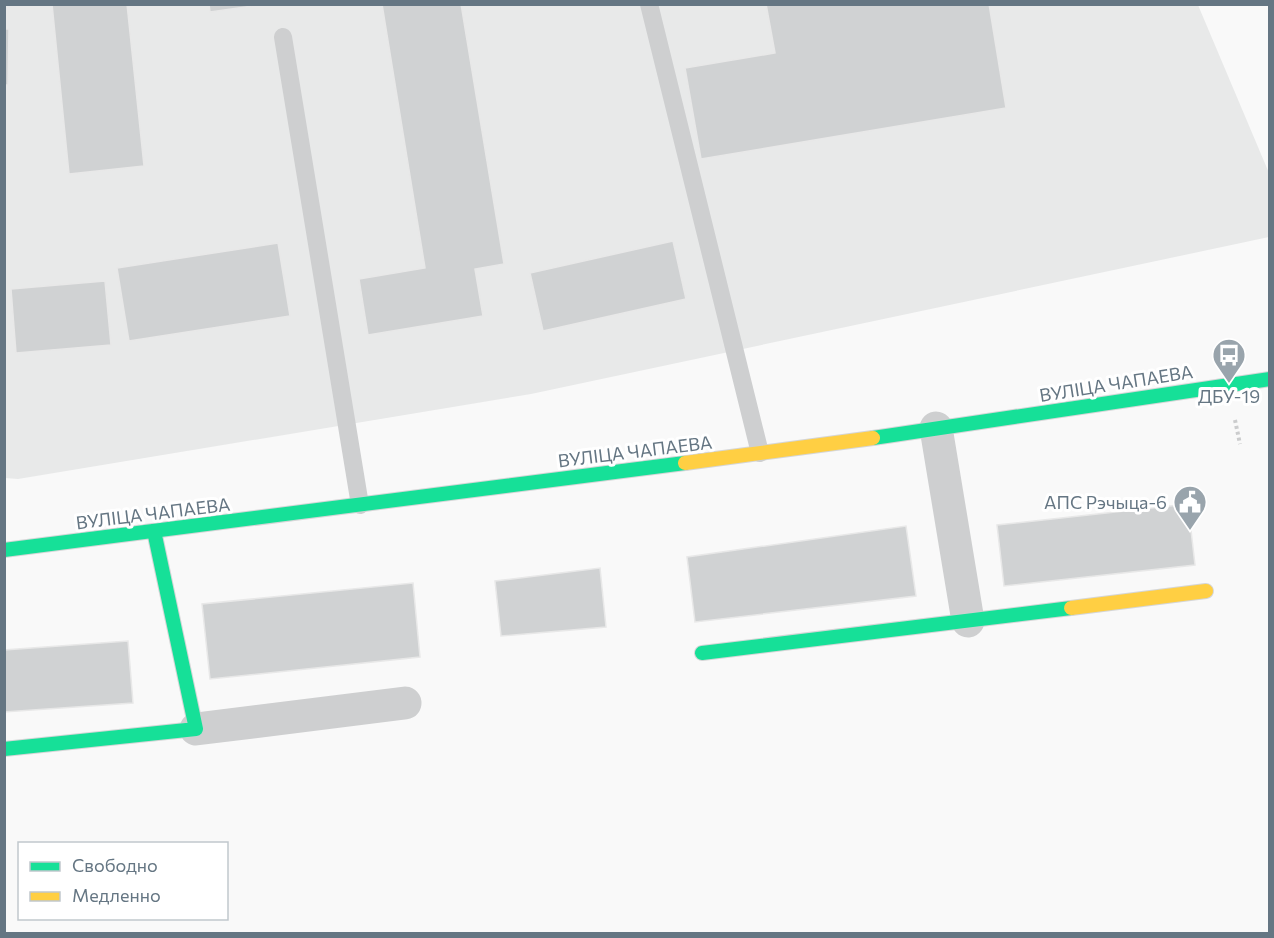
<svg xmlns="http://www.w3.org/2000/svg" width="1274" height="938" font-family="Commissioner,sans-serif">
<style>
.built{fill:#e8e9e9}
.building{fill:#d0d2d3;stroke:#e8e8e8;stroke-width:1.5}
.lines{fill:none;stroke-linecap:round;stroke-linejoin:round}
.fast-casing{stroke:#d5d6d7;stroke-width:16}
.slow-casing{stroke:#d5d6d7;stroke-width:16}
.path{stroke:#cbcccd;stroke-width:4;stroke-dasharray:3 3;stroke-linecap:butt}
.lane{stroke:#cecfd0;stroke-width:18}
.street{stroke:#cecfd0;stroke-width:33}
.fast{stroke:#16e098;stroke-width:14}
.slow{stroke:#ffcf43;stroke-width:14}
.labels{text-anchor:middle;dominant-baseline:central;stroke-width:6;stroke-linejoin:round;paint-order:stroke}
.street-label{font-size:18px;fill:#657683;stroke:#fff}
.poi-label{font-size:18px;fill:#657683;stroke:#fff}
</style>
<rect width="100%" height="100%" fill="#f9f9f9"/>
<path class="built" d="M5 5H1198L1269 173V237L531 394 18 479 5 478Z"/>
<g class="building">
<path d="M52 4H127L144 166 69 174Z"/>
<path d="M209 4H266L210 12Z"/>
<path d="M382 4H461L504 264 475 269 483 316 368 335 359 279 425 268Z"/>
<path d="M766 4H989L1006 108 701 159 685 68 775 53Z"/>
<path d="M4 29H9L8 85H4Z"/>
<path d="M673 241 686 299 543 331 530 273Z"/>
<path d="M278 243 290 316 129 341 117 268Z"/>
<path d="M105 281 111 345 16 353 11 289Z"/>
<path d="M1188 504 1195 565 1004 586 997 525Z"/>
<path d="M906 526 916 596 695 622 687 557Z"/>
<path d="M600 568 606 627 501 636 495 581Z"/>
<path d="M413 583 420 657 210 679 202 604Z"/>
<path d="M128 641 133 703 4 712V650Z"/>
</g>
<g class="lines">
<defs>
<g id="fast">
<path d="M873 438 1270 379"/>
<path d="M4 550 685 463"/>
<path d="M702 653 1071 608"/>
<path d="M4 749 196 729 154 531"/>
</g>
<g id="slow">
<path d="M685 463 873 438"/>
<path d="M1071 608 1206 591"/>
</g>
</defs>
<use href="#fast" class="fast-casing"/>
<use href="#slow" class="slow-casing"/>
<path class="path" d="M1235 420 1240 444"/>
<g class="lane">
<path d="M649 4 760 453"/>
<path d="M283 37 360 505"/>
</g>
<g class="street">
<path d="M936 428 968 621"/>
<path d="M196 729 405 703"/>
</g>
<use href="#fast" class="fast"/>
<use href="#slow" class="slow"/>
</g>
<defs>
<symbol id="bus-pin" viewBox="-11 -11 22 30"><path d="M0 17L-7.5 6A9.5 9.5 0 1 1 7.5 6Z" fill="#99a4ac" stroke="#fff"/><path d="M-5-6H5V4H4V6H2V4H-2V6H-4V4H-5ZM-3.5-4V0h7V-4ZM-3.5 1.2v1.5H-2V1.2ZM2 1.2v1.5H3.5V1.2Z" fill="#fff"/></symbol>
<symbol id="civic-pin" viewBox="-11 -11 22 30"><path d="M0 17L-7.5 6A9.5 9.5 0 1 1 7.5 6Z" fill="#99a4ac" stroke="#fff"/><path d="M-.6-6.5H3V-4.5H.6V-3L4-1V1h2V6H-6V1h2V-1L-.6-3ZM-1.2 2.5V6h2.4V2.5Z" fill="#fff"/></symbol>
</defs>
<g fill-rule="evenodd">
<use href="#bus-pin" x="1210" y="336" width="38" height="52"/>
<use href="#civic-pin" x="1171" y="483" width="38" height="52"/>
</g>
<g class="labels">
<g class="street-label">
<text transform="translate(1116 383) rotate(-9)">ВУЛІЦА ЧАПАЕВА</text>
<text transform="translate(635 451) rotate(-7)">ВУЛІЦА ЧАПАЕВА</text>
<text transform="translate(153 513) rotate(-7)">ВУЛІЦА ЧАПАЕВА</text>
</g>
<g class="poi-label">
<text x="1229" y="396">ДБУ-19</text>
<text x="1167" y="502" text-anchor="end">АПС Рэчыца-6</text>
</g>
</g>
<rect width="1274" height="938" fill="none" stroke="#657683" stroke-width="12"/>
<rect x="18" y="842" width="210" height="78" fill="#ffffff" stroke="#c1c8cd" stroke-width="1.5"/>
<rect x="30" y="862" width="30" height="9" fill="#16e098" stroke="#c1c8cd" stroke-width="1.5"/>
<text x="72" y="872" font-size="18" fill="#657683">Свободно</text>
<rect x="30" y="892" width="30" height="9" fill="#ffcf43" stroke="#c1c8cd" stroke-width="1.5"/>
<text x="72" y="902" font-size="18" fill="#657683">Медленно</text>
</svg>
